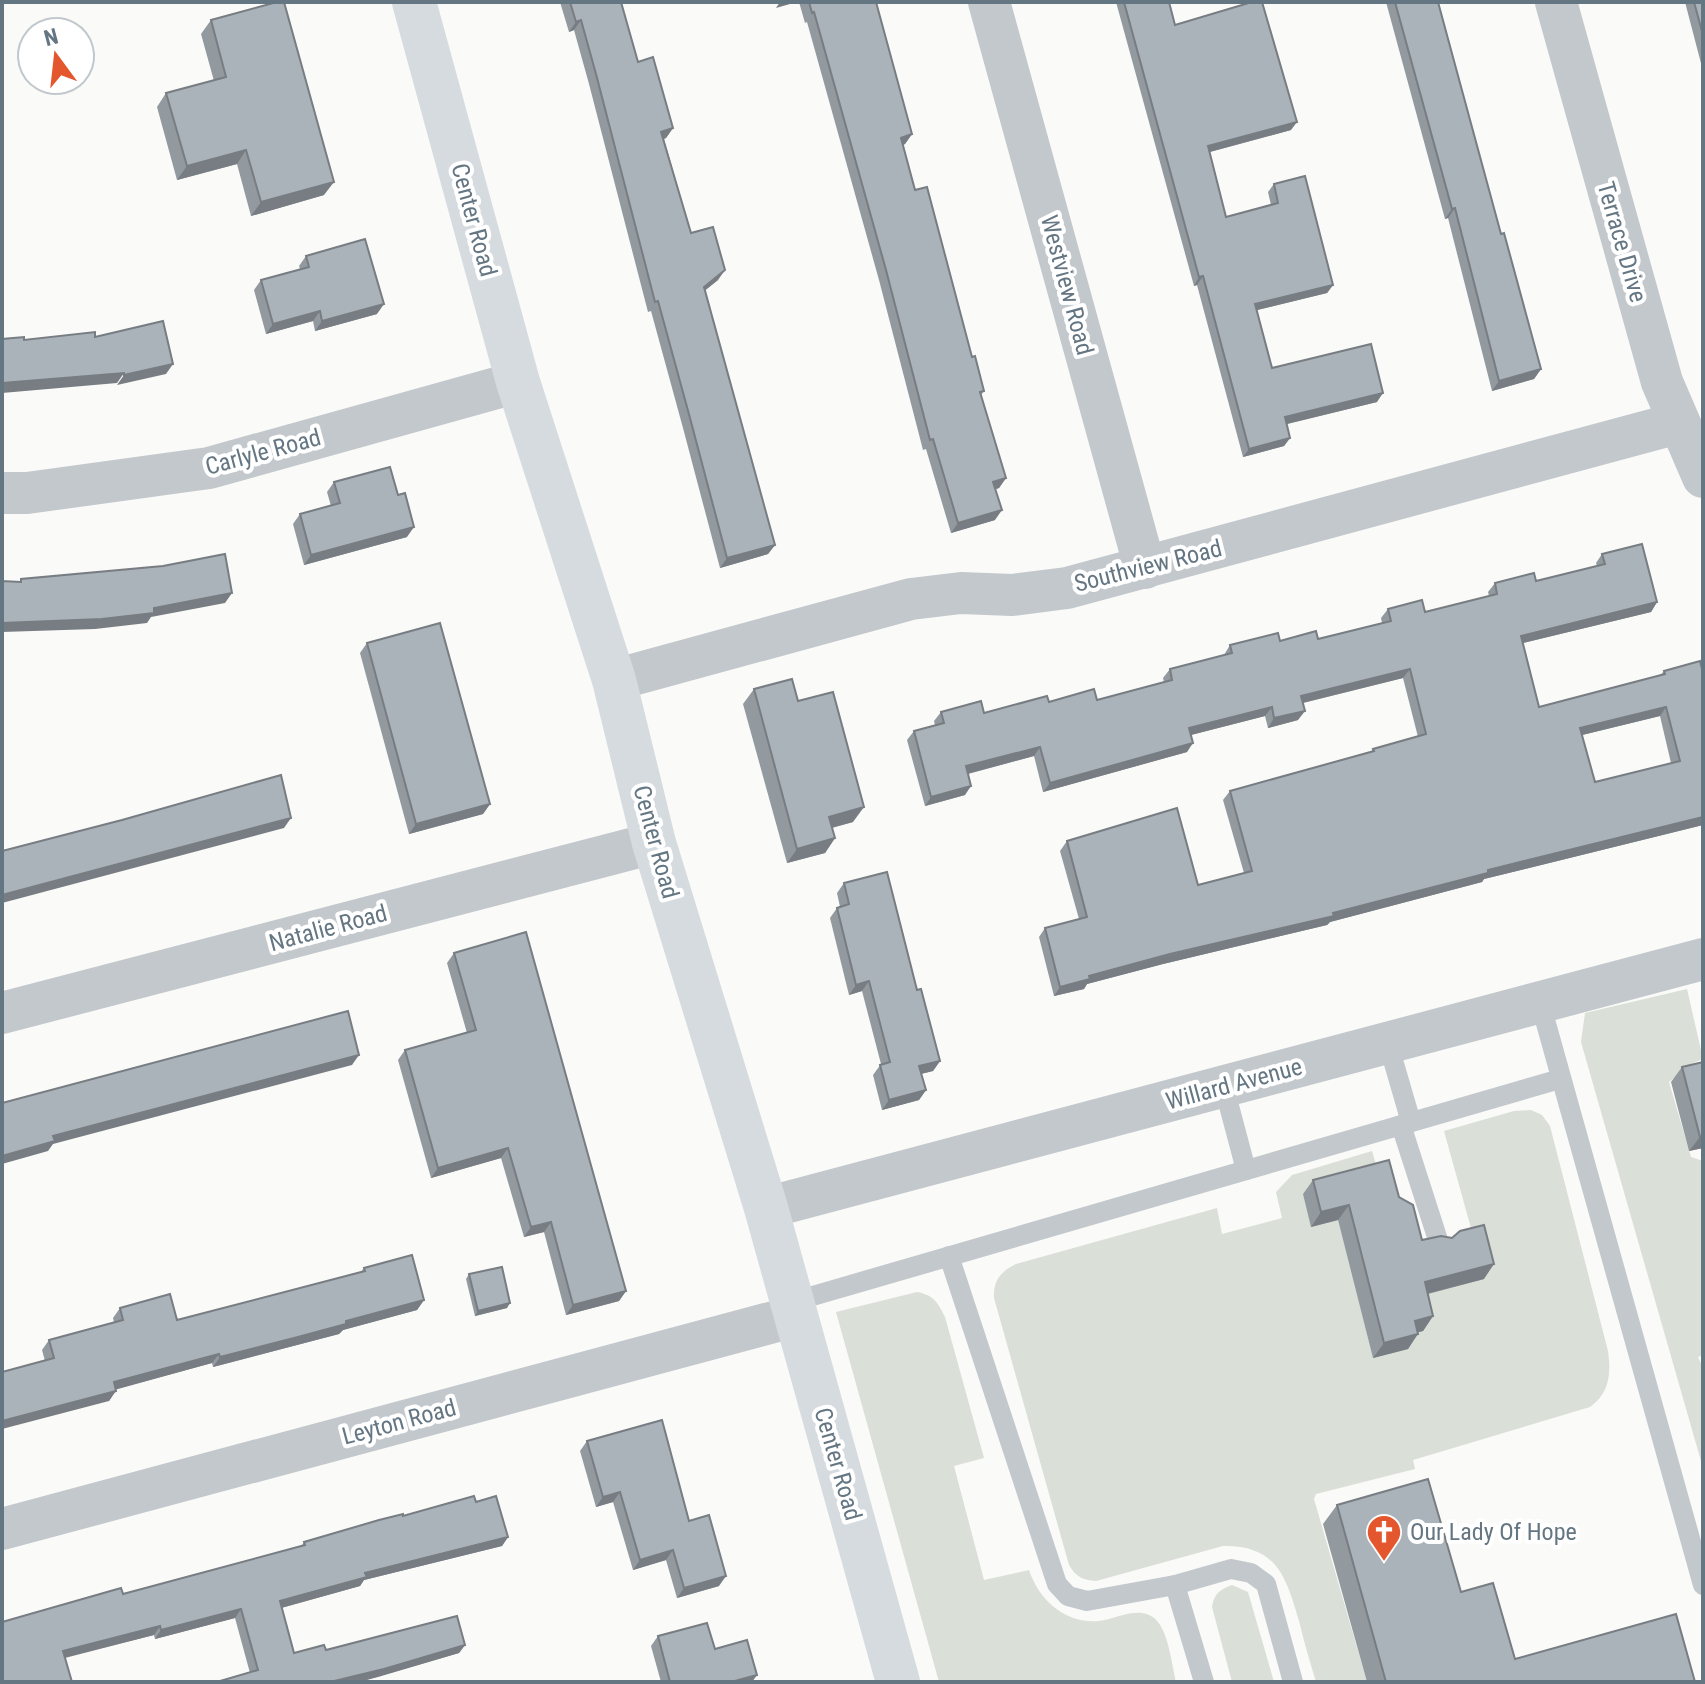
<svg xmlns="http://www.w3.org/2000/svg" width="1705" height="1684" font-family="'Roboto Condensed',sans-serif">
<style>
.green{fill:#dadfd7}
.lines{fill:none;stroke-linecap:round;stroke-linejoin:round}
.service{stroke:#c3c8cc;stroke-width:20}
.minor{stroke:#c3c8cc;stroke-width:42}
.secondary{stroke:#d6dbdf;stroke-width:44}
.wall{fill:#929a9f;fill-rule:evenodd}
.shaded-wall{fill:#777d82}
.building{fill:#aab3b9;stroke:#777d82;stroke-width:2;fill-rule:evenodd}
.labels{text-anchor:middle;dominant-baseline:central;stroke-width:8;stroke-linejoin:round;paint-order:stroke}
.street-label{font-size:24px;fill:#657683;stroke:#fff}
.poi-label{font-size:24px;fill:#657683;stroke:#fff;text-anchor:start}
</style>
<rect width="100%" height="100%" fill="#fafaf8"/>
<g class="green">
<path d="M1687 989 1703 1059 1693 1063 1669 1082 1691 1157 1703 1161V1355L1698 1357 1703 1368V1468L1581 1042 1585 1013Z"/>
<path d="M1531 1110 1542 1115 1550 1126 1608 1351C1611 1373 1610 1393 1590 1407L1413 1460 1415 1469 1316 1494 1314 1499 1367 1682H1316C1310 1662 1304 1642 1299 1621 1286 1577 1277 1545 1223 1546L1096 1581C1083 1580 1076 1577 1069 1565L994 1298C993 1281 1000 1272 1016 1264L1217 1208 1222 1234 1282 1218 1276 1192 1292 1175 1372 1151 1379 1175 1311 1227 1338 1220 1373 1357 1407 1349 1414 1297 1474 1239 1444 1131 1514 1111Z"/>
<path d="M917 1292C933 1295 938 1302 945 1317L984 1458 954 1466 984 1580 1029 1570C1039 1600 1065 1624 1099 1621 1118 1619 1142 1603 1158 1622 1169 1636 1172 1665 1176 1682H939L836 1312Z"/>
<path d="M1232 1585 1248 1592 1274 1682H1232L1212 1607C1214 1594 1219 1590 1232 1585Z"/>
</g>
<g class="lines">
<g class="service">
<path d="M1540 1002 1703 1585"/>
<path d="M1388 1043 1411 1122"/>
<path d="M1224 1087 1246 1170"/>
<path d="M1401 1125 1438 1240"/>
<path d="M949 1256 1057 1584 1068 1596 1087 1601 1175 1585 1204 1682"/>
<path d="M792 1302 1560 1079"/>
<path d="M1175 1585 1231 1569 1251 1573 1266 1584 1293 1682"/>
</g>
<g class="minor">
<path d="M989 2 1145 568"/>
<path d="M1556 2 1662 382 1703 477"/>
<path d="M2 493H27L209 468 518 382"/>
<path d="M614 680 911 599 961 593 1012 595 1067 588 1678 423"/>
<path d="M2 1013 654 843"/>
<path d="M766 1208 1703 959"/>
<path d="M2 1529 796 1316"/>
</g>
<path class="secondary" d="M414 2 518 382 614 680 654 843 766 1208 898 1682"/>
</g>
<g class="wall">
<path d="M560 2H621L638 62 673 128 666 138 664 139 691 233 718 280 705 290 775 545 768 554 720 568 683 428 651 311 648 312 589 84 574 30 569 32Z"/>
<path d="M799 2H876L912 134 905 144 903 145 915 190 984 391 981 395 1006 478 999 488 996 489 995 520 951 533 926 449 923 450 879 280 807 22 805 23Z"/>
<path d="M1116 2H1169L1175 25 1291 130 1210 152 1226 217 1271 205 1268 192 1274 184 1333 285 1327 293 1257 310 1272 368 1377 402 1286 424 1290 438 1284 446 1243 457 1197 285 1194 286Z"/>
<path d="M1386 2H1438L1501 234 1541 369 1534 379 1492 391 1448 218 1445 219Z"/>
<path d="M1685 2H1703V71Z"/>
<path d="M211 20 324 195 251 216 237 164 177 180 157 107 166 93 214 81 201 34Z"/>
<path d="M306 256 377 314 315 331 313 321 266 334 254 290 261 280 300 269 299 266Z"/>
<path d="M334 482 398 495 407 537 304 565 293 524 300 514 331 506 327 492Z"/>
<path d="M1602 554 1657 602 1651 612 1523 643 1539 707 1660 676 1664 671 1703 673V825L1484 879 1482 882 1330 922 1327 925 1163 964 1087 984 1084 989 1054 996 1039 937 1045 928 1079 919 1060 851 1067 841 1198 885 1244 873 1223 800 1230 791 1371 752 1373 749 1418 737 1403 678 1303 703 1298 720 1268 728 1265 716 1191 735 1187 752 1043 792 1034 756 968 774 965 795 925 806 907 740 914 731 935 725 934 721 941 712 984 713 1049 702 1097 700 1164 682 1163 678 1170 669 1224 655 1230 645 1318 639 1382 623 1381 618 1388 609 1425 612 1489 596 1488 592 1495 583 1536 581 1597 566 1596 563ZM1660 716 1671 763 1595 782 1582 735Z"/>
<path d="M367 643 490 804 483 814 409 834 360 653Z"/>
<path d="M754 689 798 701 853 822 832 828 835 838 825 853 787 863 743 704Z"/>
<path d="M844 883 917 990 940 1061 933 1071 921 1074 926 1090 919 1100 882 1110 873 1075 881 1064 862 991 849 995 830 918 837 908 840 907 837 893Z"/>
<path d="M454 953 626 1291 619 1301 566 1315 544 1232 524 1237 501 1158 431 1178 398 1060 405 1050 467 1033 447 963Z"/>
<path d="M1703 1060V1148L1689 1151 1671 1082 1682 1067 1701 1063Z"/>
<path d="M1313 1180 1399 1197 1422 1240 1484 1279 1428 1294 1433 1316 1423 1331 1418 1332 1408 1349 1373 1358 1338 1220 1311 1227 1303 1194Z"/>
<path d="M364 1268 424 1300 417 1310 343 1330 339 1334 213 1367 212 1363 116 1389 109 1401 45 1361 42 1350 49 1340 114 1322 113 1318 120 1308 177 1320 361 1272Z"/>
<path d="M469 1274 507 1308 475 1316 466 1279Z"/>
<path d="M587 1441 689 1521 719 1586 677 1598 666 1560 633 1570 613 1502 596 1507 580 1451Z"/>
<path d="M476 1502 508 1537 502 1546 364 1580 360 1586 281 1608 294 1653 326 1650 465 1645 459 1653 359 1682H219L220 1681 250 1673 235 1618 155 1639 154 1635 65 1657 2 1682 123 1594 301 1547 304 1542 403 1516Z"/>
<path d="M1337 1505 1461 1592 1515 1659 1695 1682H1367L1323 1524Z"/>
<path d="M658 1636 715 1649 752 1682H661L651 1646Z"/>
</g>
<g class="shaded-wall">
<path d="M780 2H797L776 8Z"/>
<path d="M581 20 574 30 569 32 576 22Z"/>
<path d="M1297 122 1291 130 1202 154 1208 146Z"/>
<path d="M673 128 666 138 654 142 661 132Z"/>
<path d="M912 134 905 144 894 148 901 138Z"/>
<path d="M246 150 237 164 177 180 187 166Z"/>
<path d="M334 182 324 195 251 216 261 202Z"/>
<path d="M1455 208 1448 218 1445 219 1452 209Z"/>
<path d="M725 270 718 280 697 297 704 287Z"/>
<path d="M1203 276 1197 285 1194 286 1199 277Z"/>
<path d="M1333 285 1327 293 1249 312 1255 304Z"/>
<path d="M384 304 377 314 315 331 322 321Z"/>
<path d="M320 311 313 321 266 334 273 324Z"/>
<path d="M173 364 166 374 117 385 124 375Z"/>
<path d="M1541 369 1534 379 1492 391 1499 381Z"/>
<path d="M124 373 117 383 2 393V383Z"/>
<path d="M1383 393 1377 402 1279 426 1285 417Z"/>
<path d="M1290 438 1284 446 1243 457 1249 449Z"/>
<path d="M1006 478 999 488 986 492 993 482Z"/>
<path d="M1002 510 995 520 951 533 958 523Z"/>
<path d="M414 527 407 537 304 565 311 555Z"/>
<path d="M775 545 768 554 720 568 727 558Z"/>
<path d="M232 593 225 603 151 617 147 623 95 629 2 632V623L154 608Z"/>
<path d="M1657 602 1651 612 1515 645 1521 636Z"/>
<path d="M1410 669 1403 678 1294 705 1301 696Z"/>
<path d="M1272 707 1265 716 1183 737 1189 728Z"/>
<path d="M1666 707 1660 716 1574 737 1580 728Z"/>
<path d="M1305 711 1298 720 1268 728 1274 718Z"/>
<path d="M1193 743 1187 752 1043 792 1050 783Z"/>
<path d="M1040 747 1034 756 959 776 966 766Z"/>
<path d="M971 786 965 795 925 806 931 797Z"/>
<path d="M490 804 483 814 409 834 416 824Z"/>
<path d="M864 807 853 822 819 831 829 817Z"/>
<path d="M1703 817V825L1484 879 1482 882 1330 922 1327 925 1163 964 1087 984 1084 989 1054 996 1060 987 1089 976 1333 913 1488 870Z"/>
<path d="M291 818 284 828 2 903V895Z"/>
<path d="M835 838 825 853 787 863 797 849Z"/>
<path d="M869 981 862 991 849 995 856 985Z"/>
<path d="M359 1055 352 1065 53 1144 48 1151 2 1164V1156L53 1136Z"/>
<path d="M940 1061 933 1071 912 1076 919 1066Z"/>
<path d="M926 1090 919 1100 882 1110 889 1100Z"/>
<path d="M1703 1136V1148L1689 1151 1700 1137Z"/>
<path d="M508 1148 501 1158 431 1178 438 1168Z"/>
<path d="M1349 1205 1338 1220 1311 1227 1321 1212Z"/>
<path d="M551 1222 544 1232 524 1237 531 1227Z"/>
<path d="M1494 1264 1484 1279 1414 1297 1425 1282Z"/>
<path d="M626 1291 619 1301 566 1315 573 1305Z"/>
<path d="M424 1300 417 1310 343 1330 339 1334 213 1367 220 1357Z"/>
<path d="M510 1303 507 1308 475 1316 478 1311Z"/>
<path d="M1433 1316 1423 1331 1404 1336 1415 1321Z"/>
<path d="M1418 1334 1408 1349 1373 1358 1384 1343Z"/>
<path d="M219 1354 212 1363 107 1392 114 1382Z"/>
<path d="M116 1391 109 1401 2 1429V1421Z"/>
<path d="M620 1492 613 1502 596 1507 603 1497Z"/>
<path d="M508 1537 502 1546 364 1580 360 1586 274 1610 280 1601 365 1573Z"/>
<path d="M673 1550 666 1560 633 1570 640 1560Z"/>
<path d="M726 1576 719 1586 677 1598 684 1588Z"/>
<path d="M241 1609 235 1618 155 1639 161 1630Z"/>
<path d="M160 1626 154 1635 57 1660 63 1651Z"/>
<path d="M465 1645 459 1653 378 1677 359 1682H330Z"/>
<path d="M757 1675 752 1682H731Z"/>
</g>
<g class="building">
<path d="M277 2H284L334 182 261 202 246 150 187 166 166 93 226 77 211 20Z"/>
<path d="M570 2H621L638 62 653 57 673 128 661 132 691 233 713 227 725 270 704 287 775 545 727 558 690 418 658 301 655 302 596 74 581 20 576 22Z"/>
<path d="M809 2H876L912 134 901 138 915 190 927 187 972 357 975 356 984 391 980 392 1006 478 993 482 1002 510 958 523 933 439 930 440 886 270 814 12 812 13Z"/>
<path d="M1124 2H1169L1175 25 1252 2H1262L1297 122 1208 146 1226 217 1278 203 1274 184 1305 176 1333 285 1255 304 1272 368 1371 344 1383 393 1285 417 1290 438 1249 449 1203 276 1199 277Z"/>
<path d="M1395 2H1438L1501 234 1504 233 1541 369 1499 381 1455 208 1452 209Z"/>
<path d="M1694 2H1703V35Z"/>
<path d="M365 239 384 304 322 321 320 311 273 324 261 280 309 267 306 256Z"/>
<path d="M163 321 173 364 124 375V373L2 383V339L24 337V340L95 332V337Z"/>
<path d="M390 467 398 495 405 493 414 527 311 555 300 514 340 503 334 482Z"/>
<path d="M1642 544 1657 602 1521 636 1539 707 1665 674 1664 671 1700 661 1703 673V817L1488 870V873L1333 913 1334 916 1170 954 1089 976 1090 979 1060 987 1045 928 1087 917 1067 841 1177 808 1198 885 1252 871 1230 791 1374 751 1373 749 1426 734 1410 669 1301 696 1305 711 1274 718 1272 707 1189 728 1193 743 1050 783 1040 747 966 766 971 786 931 797 914 731 944 723 941 712 981 701 984 713 1047 696 1049 702 1094 689 1097 700 1172 680 1170 669 1232 653 1230 645 1278 633 1280 641 1316 631 1318 639 1391 621 1388 609 1422 600 1425 612 1497 594 1495 583 1534 573 1536 581 1605 564 1602 554ZM1666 707 1680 761 1595 782 1580 728Z"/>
<path d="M225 554 232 593 154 608V613L102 619 2 623V581L21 582V579L163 566Z"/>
<path d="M440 623 490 804 416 824 367 643Z"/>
<path d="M792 679 798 701 833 692 864 807 829 817 835 838 797 849 754 689Z"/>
<path d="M281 775 291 818 2 895V851L122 820Z"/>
<path d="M887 872 917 990 921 989 940 1061 919 1066 926 1090 889 1100 880 1065 890 1062 869 981 856 985 837 908 849 904 844 883Z"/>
<path d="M526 932 626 1291 573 1305 551 1222 531 1227 508 1148 438 1168 405 1050 476 1030 454 953Z"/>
<path d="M348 1011 359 1055 53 1136 55 1141 2 1156V1103Z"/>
<path d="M1703 1062V1136L1700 1137 1682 1067Z"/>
<path d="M1389 1160 1399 1197 1413 1205 1422 1240 1441 1236 1452 1238 1460 1231 1484 1225 1494 1264 1425 1282 1433 1316 1415 1321 1418 1334 1384 1343 1349 1205 1321 1212 1313 1180Z"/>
<path d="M412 1255 424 1300 346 1321V1324L298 1337 220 1357 219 1354 114 1382 116 1391 2 1421V1372L54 1358 49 1340 123 1320 120 1308 170 1294 177 1320 365 1271 364 1268Z"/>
<path d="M502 1267 510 1303 478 1311 469 1274Z"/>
<path d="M662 1420 689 1521 709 1515 726 1576 684 1588 673 1550 640 1560 620 1492 603 1497 587 1441Z"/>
<path d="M1428 1479 1461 1592 1493 1583 1515 1659 1676 1614 1695 1682H1386L1337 1505Z"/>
<path d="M474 1496 476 1502 496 1496 508 1537 365 1573 367 1577 280 1601 294 1653 324 1645 326 1650 457 1616 465 1645 384 1669 330 1682H220V1681L258 1670 241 1609 161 1630 160 1626 63 1651 72 1682H2V1622L121 1588 123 1594 305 1545 304 1542 379 1520 403 1514V1516Z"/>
<path d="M707 1623 715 1649 747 1640 757 1675 731 1682H670L658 1636Z"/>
</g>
<defs>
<symbol id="church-pin" viewBox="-11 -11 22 30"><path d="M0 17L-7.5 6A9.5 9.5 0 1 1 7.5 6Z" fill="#e4572e" stroke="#fff"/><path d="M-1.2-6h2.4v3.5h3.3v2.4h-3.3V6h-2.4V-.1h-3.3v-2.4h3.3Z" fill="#fff"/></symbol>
</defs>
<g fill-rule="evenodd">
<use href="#church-pin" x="1364" y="1512" width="40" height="54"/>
</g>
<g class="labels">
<g class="street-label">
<text transform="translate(474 220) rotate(75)">Center Road</text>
<text transform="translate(1622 242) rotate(74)">Terrace Drive</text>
<text transform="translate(1067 285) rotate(75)">Westview Road</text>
<text transform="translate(263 452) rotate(-15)">Carlyle Road</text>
<text transform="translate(1148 566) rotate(-14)">Southview Road</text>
<text transform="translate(656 842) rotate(75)">Center Road</text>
<text transform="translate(328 928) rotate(-15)">Natalie Road</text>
<text transform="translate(1234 1084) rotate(-15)">Willard Avenue</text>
<text transform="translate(399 1422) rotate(-15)">Leyton Road</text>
<text transform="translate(838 1464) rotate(74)">Center Road</text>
</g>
<g class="poi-label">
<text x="1410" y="1532">Our Lady Of Hope</text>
</g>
</g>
<rect width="1705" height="1684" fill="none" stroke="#657683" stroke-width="8"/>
<g transform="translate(56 56) rotate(345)"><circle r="38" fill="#ffffff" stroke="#c1c8cd" stroke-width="2"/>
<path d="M0-6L14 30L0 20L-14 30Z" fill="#e4572e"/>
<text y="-12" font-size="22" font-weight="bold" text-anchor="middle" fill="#657683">N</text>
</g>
</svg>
